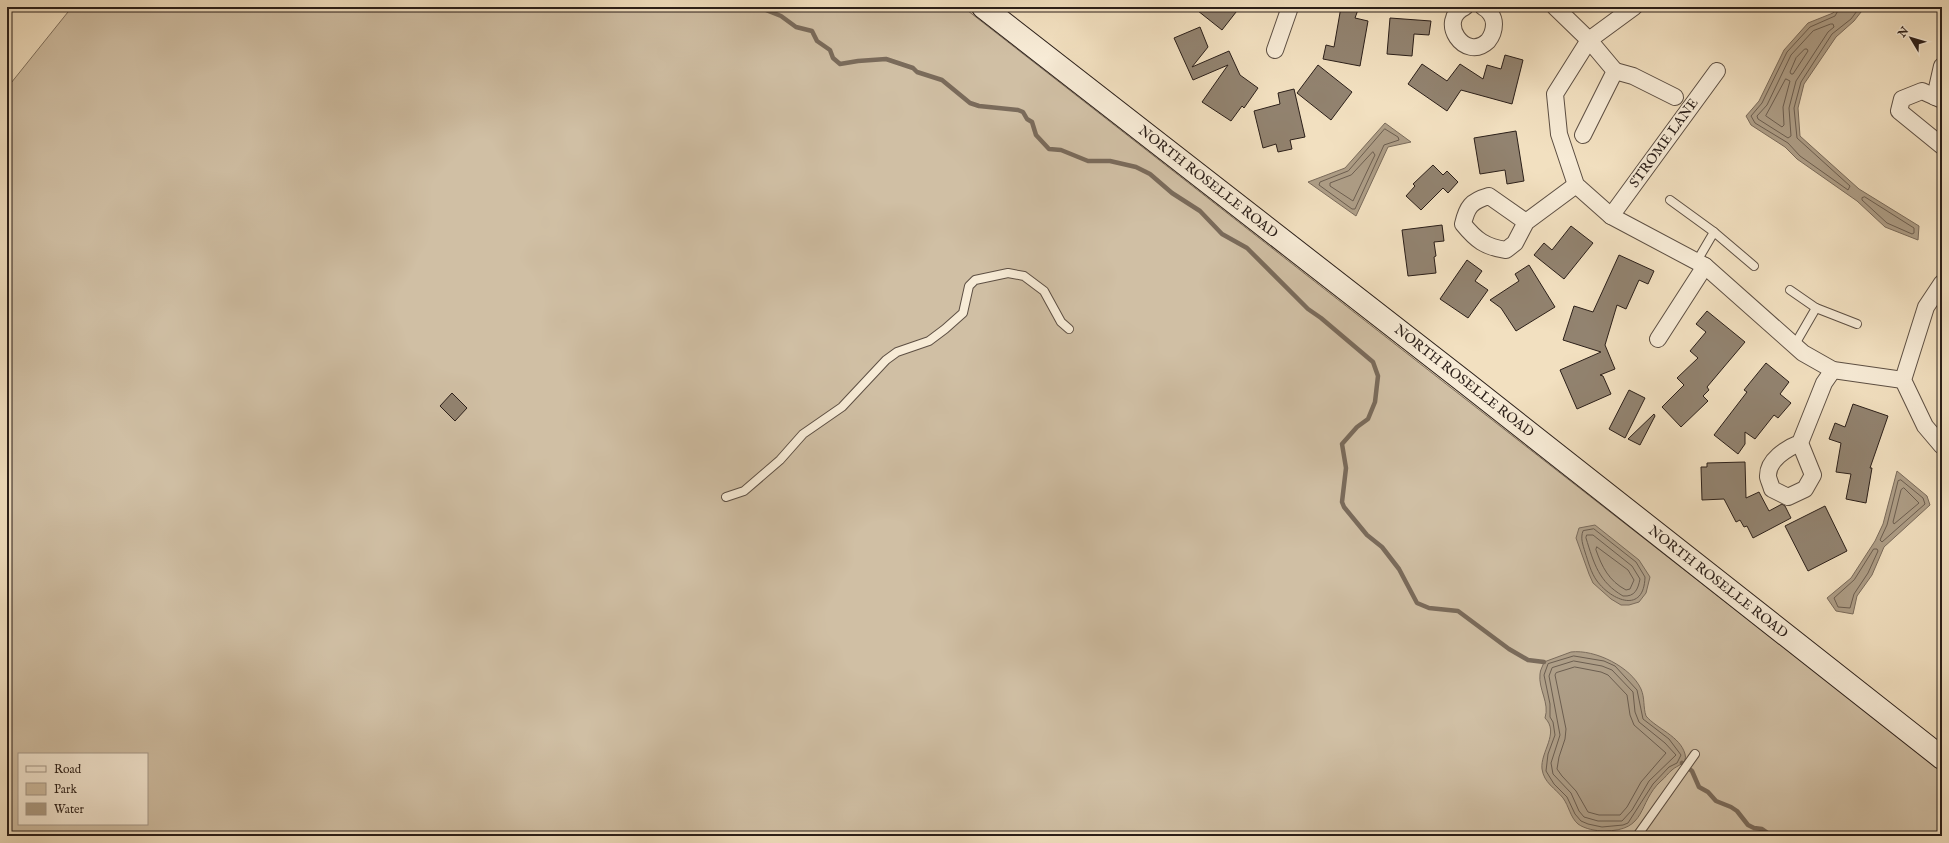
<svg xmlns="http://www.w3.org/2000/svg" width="1949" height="843" font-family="'IM FELL English',serif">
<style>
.green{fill:#d0bfa4;stroke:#7e6f5e;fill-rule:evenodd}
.water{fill:#ae9e87;stroke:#7a6b5b}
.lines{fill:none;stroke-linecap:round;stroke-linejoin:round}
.shore{stroke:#6c5e50;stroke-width:1}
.stream{stroke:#7a6b5b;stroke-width:4.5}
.building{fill:#928370;stroke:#2b1f19}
.service-casing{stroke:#5d4f43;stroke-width:10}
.minor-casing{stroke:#5d4f43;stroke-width:18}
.secondary-casing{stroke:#2b1f19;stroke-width:24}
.service{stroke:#f7ebd6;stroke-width:8}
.minor{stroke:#f7ebd6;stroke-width:16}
.secondary{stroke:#f7ebd6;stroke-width:22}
.labels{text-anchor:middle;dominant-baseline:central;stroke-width:3.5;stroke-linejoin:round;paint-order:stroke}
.street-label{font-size:14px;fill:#2b1f19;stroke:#f7ebd6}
</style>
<rect width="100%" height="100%" fill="#f2e0c0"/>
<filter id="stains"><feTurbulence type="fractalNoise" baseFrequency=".005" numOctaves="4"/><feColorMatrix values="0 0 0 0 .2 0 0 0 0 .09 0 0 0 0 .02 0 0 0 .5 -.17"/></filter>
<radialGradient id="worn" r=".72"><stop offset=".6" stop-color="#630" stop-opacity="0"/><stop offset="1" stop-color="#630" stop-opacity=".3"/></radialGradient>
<path class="green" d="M72 7H963L1942 771V836H7V88ZM19 754H147V824H19Z"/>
<g class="water">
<path d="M1837 7H1865L1854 21 1836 37 1804 84 1798 108 1800 136 1859 189 1919 226 1918 240 1885 227 1857 201 1797 159 1785 147 1751 125 1746 116 1759 101 1784 50 1808 23 1833 13Z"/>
<path d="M1385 123 1411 142 1388 147 1356 216 1308 182 1345 168Z"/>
<path d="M1897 471 1927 496 1930 505 1884 547 1872 575 1857 596 1853 614 1836 611 1827 598 1851 578 1875 541 1883 524Z"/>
<path d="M1595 525 1639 560 1650 577 1646 593 1639 602 1629 605H1621L1611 599 1593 583 1589 574 1576 538 1579 528Z"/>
<path d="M1571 652C1595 649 1631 667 1641 689 1645 698 1643 707 1646 716 1657 729 1680 736 1685 754 1688 764 1677 765 1672 770 1668 773 1665 778 1661 781 1637 803 1648 831 1604 831 1596 831 1585 829 1578 824 1570 817 1569 806 1563 798 1555 788 1544 783 1542 769 1540 752 1560 733 1545 718 1550 703 1538 689 1540 674 1540 670 1543 666 1544 662Z"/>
</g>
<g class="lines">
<g class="shore">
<path d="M1840 7 1835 16 1810 27 1787 52 1762 103 1751 116 1755 123 1788 143 1800 156 1848 190 1850 186 1797 138 1794 108 1801 82 1832 34 1851 19 1860 7"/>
<path d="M1831 24H1833L1834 27 1828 32 1796 81 1789 108 1791 136 1788 138 1758 119 1757 116 1767 105 1791 55 1813 31Z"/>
<path d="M1805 49H1807L1808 51 1793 74H1791L1790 72 1796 58Z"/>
<path d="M1786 79 1790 81 1783 107 1784 125 1782 127 1766 116Z"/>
<path d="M1385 129 1398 137 1399 140 1384 145 1355 209H1352L1319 185 1320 182 1348 171Z"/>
<path d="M1373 152 1375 155 1372 161 1353 201 1330 186V183L1351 175Z"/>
<path d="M1865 197 1914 228V233L1912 234 1887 223 1862 200V198Z"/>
<path d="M1901 480 1923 498 1925 504 1882 542 1880 540 1887 525 1898 481Z"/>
<path d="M1904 488 1919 503 1894 524 1893 522 1901 490Z"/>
<path d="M1594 529 1636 562 1645 577C1644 614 1612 601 1597 581 1591 573 1588 561 1585 552 1583 545 1580 538 1583 531Z"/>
<path d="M1587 535H1593L1632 566 1640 579C1638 589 1635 597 1623 596 1599 582 1594 564 1586 538Z"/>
<path d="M1597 547 1628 570 1634 580 1630 589 1626 590C1609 581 1602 567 1596 550Z"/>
<path d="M1874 549H1877L1878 551 1868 573 1854 594 1850 608 1838 607 1834 598 1854 580Z"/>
<path d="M1574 656 1604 661 1615 666 1637 690 1643 719 1669 739 1681 755 1677 763 1669 767 1653 784 1628 823 1623 825 1602 827 1588 824 1581 821 1575 814 1567 797 1554 784 1546 771 1548 754 1555 735 1553 722 1550 717V704L1544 675 1548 664Z"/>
<path d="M1574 661 1602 666 1612 670 1633 692 1635 712 1639 722 1665 743 1676 755 1649 781 1632 810 1622 821H1598L1584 817 1579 811 1571 793 1553 774 1551 763 1560 735 1549 676 1552 668Z"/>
<path d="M1575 667 1601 672 1608 675 1627 695 1630 715 1634 725 1666 753 1641 782 1627 807 1620 815H1599L1588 812 1576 791 1562 776 1557 769 1559 757 1565 739 1566 729 1555 675 1556 673Z"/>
</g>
<g class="stream">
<path d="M759 7 781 16 796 27 812 31 817 41 830 50 833 58 840 64 858 61 886 59 913 68 917 72 942 80 970 103 979 106 1018 110 1023 112 1027 119 1032 122 1036 135 1049 149 1061 150 1088 161H1110L1136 167 1150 174 1172 193 1200 211 1222 234 1247 248 1308 309 1321 318 1373 362 1378 376 1375 402 1368 419 1357 427 1342 444 1346 468 1342 502 1344 507 1367 535 1382 547 1399 569 1417 603 1429 608 1458 611 1509 649 1528 660 1544 662"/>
<path d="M1682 763 1692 771 1699 787 1708 792 1716 801 1731 807 1737 811 1748 825 1754 828 1762 829 1772 836"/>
</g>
</g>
<g class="building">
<path d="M1193 7H1240L1222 30Z"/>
<path d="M1341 7H1359L1355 18 1368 21 1360 66 1323 59 1326 45 1334 47Z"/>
<path d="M1390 18 1431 21 1429 35 1414 34 1412 56 1387 54Z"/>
<path d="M1200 27 1208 47 1192 67 1229 51 1240 75 1258 88 1244 108 1242 106 1231 121 1202 102 1228 65 1193 80 1174 38Z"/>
<path d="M1505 55 1523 60 1512 104 1461 90 1447 111 1408 84 1422 64 1447 81 1460 64 1483 79 1487 65 1501 69Z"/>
<path d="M1318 65 1352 92 1331 120 1297 93Z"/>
<path d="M1294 89 1305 137 1290 140 1292 149 1278 152 1276 144 1263 148 1254 111 1280 104 1278 93Z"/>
<path d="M1516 131 1524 181 1507 184 1505 170 1480 174 1474 138Z"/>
<path d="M1433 165 1443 175 1447 171 1458 182 1448 193 1443 188 1421 210 1406 196 1415 186 1413 184Z"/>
<path d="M1442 225 1444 241 1434 242 1436 256 1434 257 1436 273 1408 276 1402 230Z"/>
<path d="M1571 226 1593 243 1564 279 1534 255 1544 243 1552 250Z"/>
<path d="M1619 255 1654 271 1648 284 1639 280 1626 309 1617 305 1605 345 1615 369 1600 375 1603 376 1611 394 1577 409 1560 370 1601 352 1563 340 1574 306 1593 312Z"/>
<path d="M1467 260 1482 271 1475 281 1488 290 1468 318 1440 299Z"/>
<path d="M1529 265 1555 307 1516 331 1501 308 1490 300 1519 281 1515 274Z"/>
<path d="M1707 311 1745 342 1707 387 1709 390 1703 396 1708 401 1681 427 1662 407 1684 385 1677 378 1698 358 1690 351 1706 332 1696 324Z"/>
<path d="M1766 363 1789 382 1780 394 1791 403 1778 418 1774 415 1755 439 1745 432V444L1738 454 1714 435 1747 392 1744 390Z"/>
<path d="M1629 390 1645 398 1625 438 1609 429Z"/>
<path d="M452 393 467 408 455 421 440 406Z"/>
<path d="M1853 404 1888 416 1870 468H1872L1866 503 1846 499 1851 474 1836 472 1841 443 1829 439 1835 423 1845 427Z"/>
<path d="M1654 414 1655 416 1640 445 1628 439Z"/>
<path d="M1745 462 1746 498 1759 492 1769 511 1782 504 1785 506 1791 518 1753 538 1747 526 1744 527 1740 520 1736 522 1724 499 1702 500 1701 467H1707V463Z"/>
<path d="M1825 506 1847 551 1808 571 1785 526Z"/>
</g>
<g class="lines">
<defs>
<g id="service">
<path d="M1670 200 1714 232 1697 261"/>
<path d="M1714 232 1754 266"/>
<path d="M1790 290 1816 308 1794 346"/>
<path d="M1816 308 1857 324"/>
<path d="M726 497 744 491 780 460 803 434 842 407 886 360 897 352 929 341 945 329 963 313 969 286 975 280 1008 273 1024 276 1044 291 1061 322 1069 329"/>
<path d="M1637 836 1695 754"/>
</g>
<g id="minor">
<path d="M1465 7C1436 20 1465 63 1488 41 1492 36 1494 31 1494 24 1494 17 1489 10 1483 7"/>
<path d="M1555 7 1589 40 1615 71 1583 135"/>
<path d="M1634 7 1589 40 1555 94 1559 134 1576 185 1611 216 1705 266 1803 353 1833 370 1903 380"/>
<path d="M1275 50 1290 7"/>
<path d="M1615 71 1633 76 1675 97"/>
<path d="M1935 97 1942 66"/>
<path d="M1942 100 1922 91 1902 99 1899 111 1942 146"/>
<path d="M1611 216 1717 71"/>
<path d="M1526 222 1489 196C1471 201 1467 207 1463 224 1476 240 1485 247 1506 250L1515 243 1526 222 1576 185"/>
<path d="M1942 283 1926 307 1903 380 1925 426 1942 446"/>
<path d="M1658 339 1705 266"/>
<path d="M1800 443 1813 475 1805 489 1788 497 1772 489C1771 485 1769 481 1768 477 1767 460 1787 448 1800 443L1824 383 1833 370"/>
</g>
<path id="secondary" d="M983 7 1466 383 1942 758"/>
</defs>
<use href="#service" class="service-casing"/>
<use href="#minor" class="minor-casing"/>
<use href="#secondary" class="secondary-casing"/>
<use href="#service" class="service"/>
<use href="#minor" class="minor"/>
<use href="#secondary" class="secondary"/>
</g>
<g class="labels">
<g class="street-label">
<text transform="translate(1664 143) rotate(-54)">STROME LANE</text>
<text transform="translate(1208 182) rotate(38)">NORTH ROSELLE ROAD</text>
<text transform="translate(1464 381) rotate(38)">NORTH ROSELLE ROAD</text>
<text transform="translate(1718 582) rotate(38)">NORTH ROSELLE ROAD</text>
</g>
</g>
<rect width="1949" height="843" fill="none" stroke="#f2e0c0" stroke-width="24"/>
<rect x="8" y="8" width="1933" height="827" fill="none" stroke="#2b1f19" stroke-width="2"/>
<rect x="12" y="12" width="1925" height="819" fill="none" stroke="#2b1f19"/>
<rect x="18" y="753" width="130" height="72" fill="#f7ebd6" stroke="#a5998a"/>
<rect x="26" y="766" width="20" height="6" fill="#f7ebd6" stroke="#a5998a"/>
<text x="54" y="773" font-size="12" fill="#2b1f19">Road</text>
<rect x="26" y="783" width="20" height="12" fill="#d0bfa4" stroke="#a5998a"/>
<text x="54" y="793" font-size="12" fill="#2b1f19">Park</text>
<rect x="26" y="803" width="20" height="12" fill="#ae9e87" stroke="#a5998a"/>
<text x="54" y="813" font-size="12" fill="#2b1f19">Water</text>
<g transform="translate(1911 38) rotate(308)" stroke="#f7ebd6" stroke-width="3" paint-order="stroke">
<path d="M0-3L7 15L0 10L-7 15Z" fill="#2b1f19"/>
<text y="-6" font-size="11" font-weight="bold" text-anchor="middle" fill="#2b1f19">N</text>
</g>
<rect width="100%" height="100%" filter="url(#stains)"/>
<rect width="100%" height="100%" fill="url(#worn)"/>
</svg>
